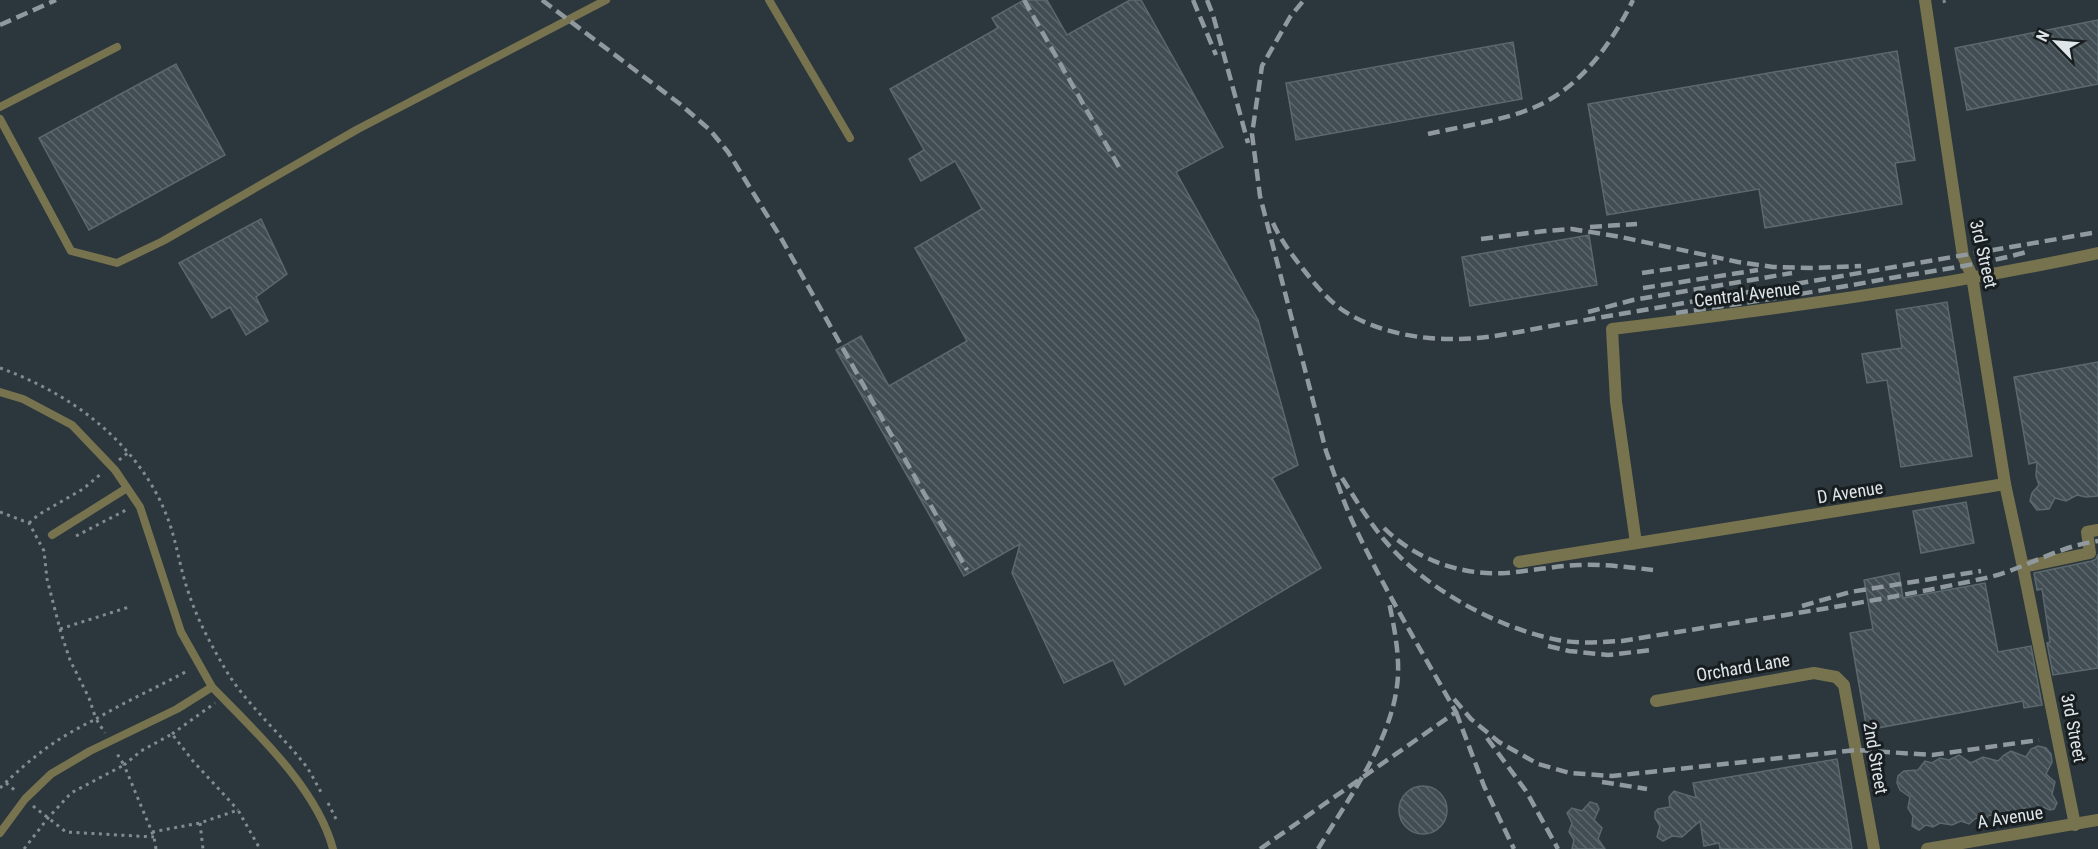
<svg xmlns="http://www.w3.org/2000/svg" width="2098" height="849" font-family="'Roboto Condensed',sans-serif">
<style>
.building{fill:url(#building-back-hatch);stroke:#5b686e;stroke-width:1.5}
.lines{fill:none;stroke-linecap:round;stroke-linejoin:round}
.path{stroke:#828b8f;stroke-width:3;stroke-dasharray:3 4.5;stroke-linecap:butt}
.lane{stroke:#78734f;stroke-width:8}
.street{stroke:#78734f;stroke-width:12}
.rail{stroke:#90999d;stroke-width:4.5;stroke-dasharray:12 6;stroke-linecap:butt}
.labels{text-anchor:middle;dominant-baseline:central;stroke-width:6;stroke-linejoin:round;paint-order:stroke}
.street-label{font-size:18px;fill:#dfe6e9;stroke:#181d20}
</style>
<defs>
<pattern id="building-back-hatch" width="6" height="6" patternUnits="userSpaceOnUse" patternTransform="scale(1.5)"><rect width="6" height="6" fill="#414d53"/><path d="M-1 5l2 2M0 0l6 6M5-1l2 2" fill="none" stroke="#5c676c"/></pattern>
</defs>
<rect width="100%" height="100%" fill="#2b373c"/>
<g class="building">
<path d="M1024 0H1047L1067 35 1130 0H1141L1223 147 1176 172 1258 320 1298 465 1272 478 1321 568 1125 685 1113 660 1064 683 1012 573 1020 544 964 576 836 350 861 336 889 386 967 341 915 248 982 209 955 161 921 181 909 159 924 150 890 89 998 28 992 18Z"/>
<path d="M2098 20V84L1967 110 1955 48Z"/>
<path d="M1513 42 1522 99 1296 140 1286 83Z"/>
<path d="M1897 51 1915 160 1895 163 1902 204 1765 228 1759 189 1607 215 1588 104Z"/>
<path d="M176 64 225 155 89 230 39 138Z"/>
<path d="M261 219 287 274 256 297 268 321 246 335 230 307 212 318 179 263Z"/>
<path d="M1589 235 1597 285 1470 306 1462 257Z"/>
<path d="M1947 302 1972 456 1901 467 1887 380 1867 383 1862 354 1902 348 1896 310Z"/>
<path d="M2098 362V496L2086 497 2077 495 2066 501 2055 498 2049 509 2037 510 2030 501 2032 493 2039 485 2036 476 2037 462 2029 464 2014 377Z"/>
<path d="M1966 502 1974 543 1921 553 1913 511Z"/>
<path d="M2098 554V668L2053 675 2047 643 2050 642 2042 589 2037 590 2034 573 2092 561 2096 559Z"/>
<path d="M1899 573 1903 598 1985 583 1998 652 2031 646 2042 705 2024 708 2023 701 1867 730 1850 633 1873 629 1864 580Z"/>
<path d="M2038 746 2046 748 2051 754 2052 762 2046 774 2055 782 2052 794 2057 803 2054 809 2050 810 2043 807 2034 811 2025 808 2021 813 2008 811 2002 817 1989 815 1986 819 1976 818 1969 824 1961 821 1952 825 1940 823 1933 827 1926 825 1919 830 1912 826 1913 816 1908 808 1910 797 1900 790 1897 783 1898 776 1904 771 1918 770 1925 761 1932 763 1940 758 1949 760 1959 755 1971 763 1983 757 1998 761 2004 755 2011 751 2026 757 2031 749Z"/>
<path d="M1837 759 1852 849H1720L1719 843 1704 846 1700 821 1682 837 1672 836 1663 841 1657 837 1660 826 1655 818V812L1658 809 1670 807 1669 797 1674 791 1696 798 1693 783Z"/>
<circle cx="1423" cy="810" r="24"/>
<path d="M1590 802 1597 804 1599 809 1594 820 1602 828 1598 839 1605 849H1572L1574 840 1569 832 1572 823 1567 813 1572 808 1582 811Z"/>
</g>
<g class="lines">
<g class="path">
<path d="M1944 0 1945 7"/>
<path d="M0 368C70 393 137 442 166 514 176 538 179 564 187 588 196 617 209 641 224 667 244 702 277 730 302 761 310 770 315 782 321 792"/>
<path d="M119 460 129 452"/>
<path d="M0 512 29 523 44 551 47 579 61 633 70 660 89 698 96 719C126 701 158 687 189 670"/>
<path d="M29 523 38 515 83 489 102 473"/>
<path d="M76 536 128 509"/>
<path d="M60 629 129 607"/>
<path d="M172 734 215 703"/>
<path d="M6 783 17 792"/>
<path d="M0 788C32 757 55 739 96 719L105 733"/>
<path d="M328 803 336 819"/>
<path d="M33 806 66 832 154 837"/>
<path d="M200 823 203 849"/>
<path d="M152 832 200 823 238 810 260 849"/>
<path d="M24 849 48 818 71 793 124 765 116 752"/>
<path d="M156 849 154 837 124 765 141 751 172 734 193 761 238 810"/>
</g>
<g class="lane">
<path d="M769 0 850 138"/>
<path d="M0 107 117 47"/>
<path d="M0 119 71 251 117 263 163 241 358 129 606 0"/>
<path d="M0 392 23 399 72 425 115 470 140 507 181 632 212 687 177 709 90 751 51 774 25 799 0 833"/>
<path d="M52 535 127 488"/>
<path d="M212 687C255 731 317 788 333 849"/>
</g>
<g class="street">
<path d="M1925 0 1963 256 1972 276 2005 484 2023 567 2075 825"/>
<path d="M1636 543 1616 402 1612 329C1775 309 1938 288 2098 253"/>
<path d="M1519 562 2005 484"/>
<path d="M2023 567 2090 553 2087 532 2098 530"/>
<path d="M1656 701 1814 673 1836 677 1844 685 1874 849"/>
<path d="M1927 849 2098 820"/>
</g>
<g class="rail">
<path d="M542 0 680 104 710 130 728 152 781 238 967 570"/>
<path d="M1024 0 1119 167"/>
<path d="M1193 0 1216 55"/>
<path d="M1207 0 1213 15 1248 143"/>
<path d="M0 25 56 0"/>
<path d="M1428 134C1463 126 1502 121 1535 107 1581 87 1612 43 1633 0"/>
<path d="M1273 223C1280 239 1292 255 1303 269 1314 283 1326 298 1341 309 1371 330 1414 339 1450 339 1489 340 1530 329 1568 323L2098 232"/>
<path d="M1590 227 1637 224"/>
<path d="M1481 239 1545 231 1572 229 1621 237 1738 262 1773 267 1812 268 1861 266"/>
<path d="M1642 273 1717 262"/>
<path d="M1643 288 1758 270"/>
<path d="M1588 312 1633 300 1792 273"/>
<path d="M1676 313C1748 303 1820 291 1891 278 1938 270 1985 264 2030 251"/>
<path d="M1342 478C1356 500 1369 522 1386 542 1426 589 1497 628 1558 640 1579 644 1601 642 1622 641 1742 621 1863 605 1981 579 2022 571 2057 546 2098 541"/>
<path d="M1384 528C1415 559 1461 576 1506 573 1530 571 1555 566 1579 565 1604 564 1628 567 1653 570"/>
<path d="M1802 606 1850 592 1981 571"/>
<path d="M1548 646 1569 651 1608 655 1652 650"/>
<path d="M1454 699 1471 719 1499 742 1538 764 1570 773 1612 776 1856 750 1932 755 2039 740"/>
<path d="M1456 712 1484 786 1514 849"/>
<path d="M1487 738 1526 791 1558 849"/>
<path d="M1602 782 1647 789"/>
<path d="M1260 849 1456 712C1421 650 1384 589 1354 525 1343 501 1335 476 1326 451L1260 196 1252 134 1262 66 1290 17 1304 0"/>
<path d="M1318 849C1349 797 1395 737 1398 675 1399 651 1394 626 1389 602"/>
</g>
</g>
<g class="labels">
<g class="street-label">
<text transform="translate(1984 254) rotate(77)">3rd Street</text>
<text transform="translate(1747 294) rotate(-7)">Central Avenue</text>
<text transform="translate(1850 492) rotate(-9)">D Avenue</text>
<text transform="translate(1743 667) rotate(-10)">Orchard Lane</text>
<text transform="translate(2074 728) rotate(79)">3rd Street</text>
<text transform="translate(1876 758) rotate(80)">2nd Street</text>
<text transform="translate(2010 817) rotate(-9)">A Avenue</text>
</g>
</g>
<g transform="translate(2056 42) rotate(295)" stroke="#181d20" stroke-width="4.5" paint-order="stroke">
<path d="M0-4.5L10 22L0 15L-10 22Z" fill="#dfe6e9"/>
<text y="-9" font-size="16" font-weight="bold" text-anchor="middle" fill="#dfe6e9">N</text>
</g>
</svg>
